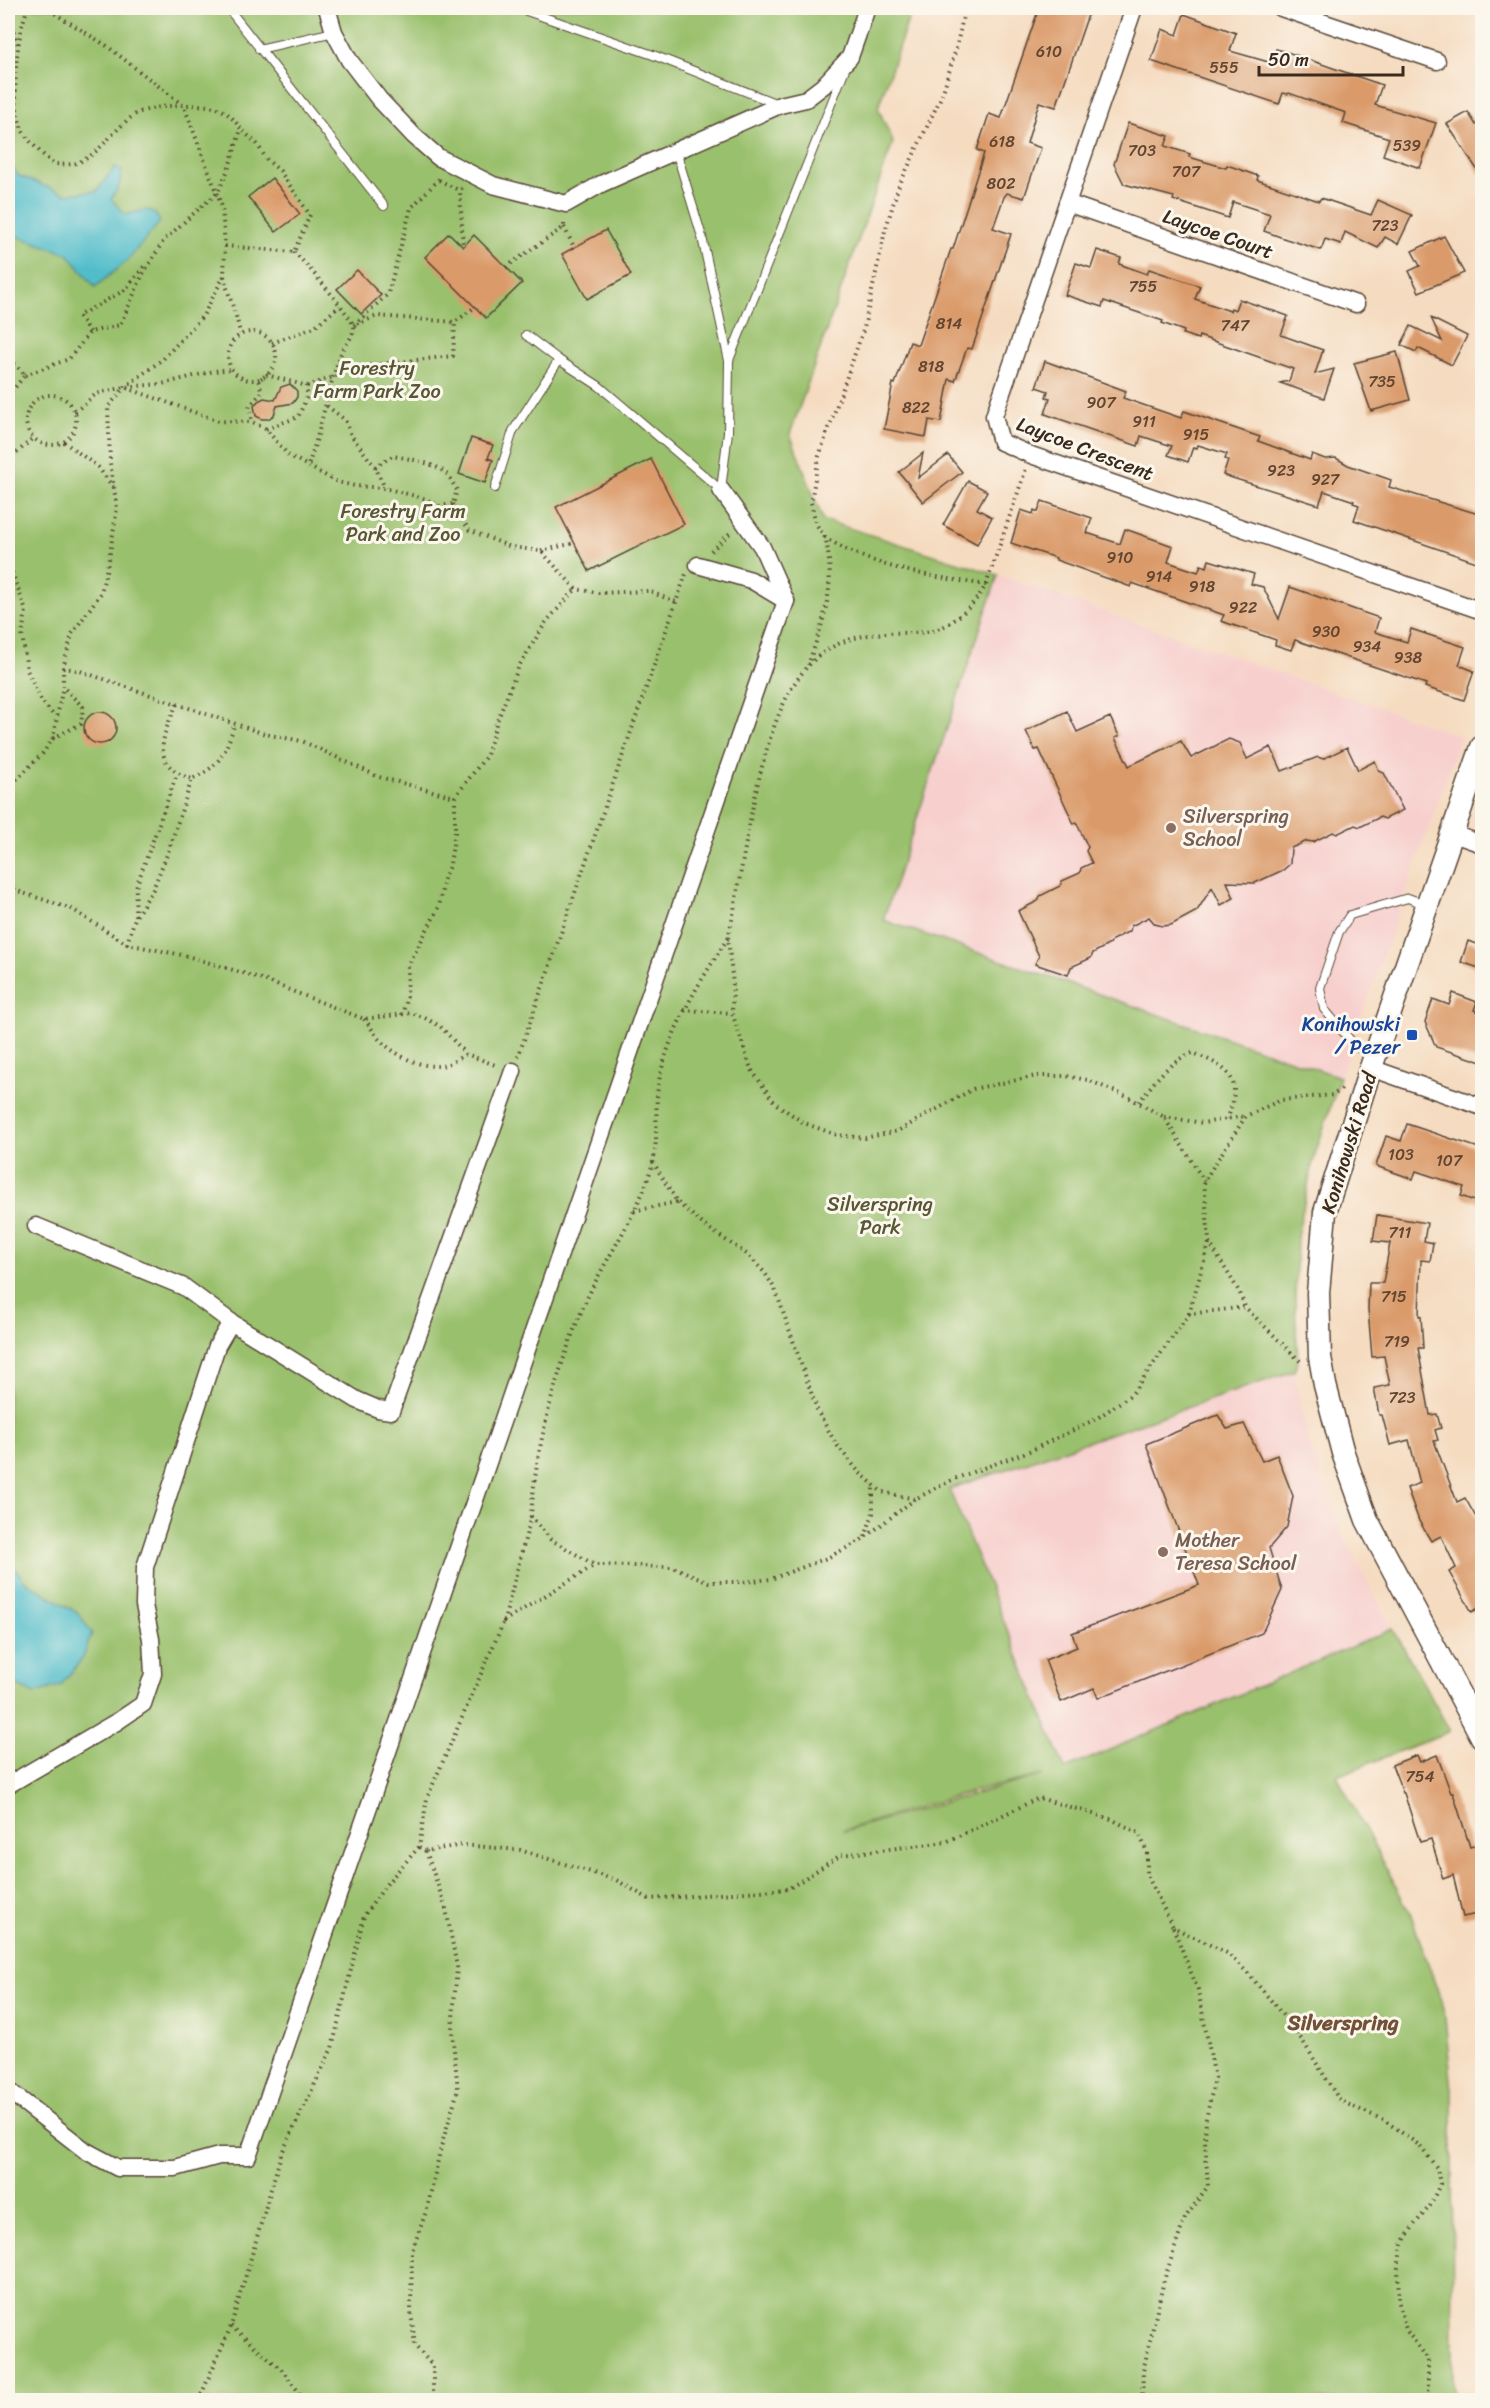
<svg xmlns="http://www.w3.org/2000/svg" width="1490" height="2408" font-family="Sriracha,sans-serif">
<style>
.built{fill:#f7d0ce}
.green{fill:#99c06c;stroke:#6a7545;stroke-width:1.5;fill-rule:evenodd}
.water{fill:#51bdcb;stroke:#467474;stroke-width:1.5}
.building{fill:#da9a69}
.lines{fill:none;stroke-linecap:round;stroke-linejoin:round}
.lane-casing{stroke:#574536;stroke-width:10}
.street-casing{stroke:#574536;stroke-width:19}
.secondary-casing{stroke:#574536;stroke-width:25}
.path{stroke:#574536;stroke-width:4;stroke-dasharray:1.5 4.5;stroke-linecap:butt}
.lane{stroke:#fff;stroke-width:8}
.street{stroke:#fff;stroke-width:16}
.secondary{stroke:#fff;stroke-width:22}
.education-dot{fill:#8d6e63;stroke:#fbf7ec;stroke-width:2}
.transit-dot{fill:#1a4fb4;stroke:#fbf7ec;stroke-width:2}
.labels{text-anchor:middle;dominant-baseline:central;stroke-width:6;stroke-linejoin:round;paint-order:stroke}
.number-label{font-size:16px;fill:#634631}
.street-label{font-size:20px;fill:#3b2a1e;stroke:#fbf7ec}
.park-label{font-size:20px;fill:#575735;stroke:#fbf7ec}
.education-label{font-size:20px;fill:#785e54;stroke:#fbf7ec;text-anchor:start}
.transit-label{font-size:20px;fill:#164399;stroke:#fbf7ec;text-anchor:end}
.neighbourhood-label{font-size:21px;font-weight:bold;fill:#735138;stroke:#fbf7ec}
</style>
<rect width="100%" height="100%" fill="#fbf7ec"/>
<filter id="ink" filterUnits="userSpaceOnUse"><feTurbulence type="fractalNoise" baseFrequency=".0167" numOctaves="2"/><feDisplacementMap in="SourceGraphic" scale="12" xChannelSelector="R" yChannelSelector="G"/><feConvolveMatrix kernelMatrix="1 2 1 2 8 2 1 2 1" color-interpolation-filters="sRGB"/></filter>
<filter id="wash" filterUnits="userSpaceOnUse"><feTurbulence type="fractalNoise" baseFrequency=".008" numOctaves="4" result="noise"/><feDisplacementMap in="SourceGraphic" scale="24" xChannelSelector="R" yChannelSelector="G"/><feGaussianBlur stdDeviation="1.35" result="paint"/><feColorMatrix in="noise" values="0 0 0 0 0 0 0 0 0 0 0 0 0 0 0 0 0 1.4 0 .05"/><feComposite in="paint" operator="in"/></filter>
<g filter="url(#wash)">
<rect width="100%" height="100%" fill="#f5dcc1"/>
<g class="built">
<path d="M998 575 1461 736 1340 1077 883 920Z"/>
<path d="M1294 1371 1308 1439 1341 1532 1393 1629 1398 1643 1065 1770 949 1489Z"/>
</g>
<path class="green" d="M8 8H912L878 108 893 142 790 434 823 520 998 575 883 920 1340 1077 1313 1161 1297 1237 1295 1305 1298 1361 1294 1371 949 1489 1065 1769 1393 1629 1450 1731 1337 1776 1410 1913 1444 2008 1452 2090 1453 2400H8ZM1043 1775 844 1831 843 1830 975 1791Z"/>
<g class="water">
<path d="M8 162 19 176 66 194 97 191 115 167 122 170 119 187 111 199 125 214C143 214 150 201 160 222L126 262 95 287 68 254 8 233Z"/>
<path d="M8 1557 23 1580 78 1613 92 1633 83 1658 61 1685 34 1694 8 1681Z"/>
</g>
<g id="blocks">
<g class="building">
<path d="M1039 8H1077L1089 12 1056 107 1039 102 1027 143 1041 148 1024 198 1007 193 1004 197 993 228 1011 234 972 349 967 348 955 381 949 379 941 422 929 420 926 437 884 429 893 383 895 384 910 342 918 345 951 249H953L984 153 977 150 989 114 1001 118Z"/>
<path d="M1184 14 1236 33 1230 51 1272 63 1276 49 1287 52 1382 85 1375 105 1436 123 1420 168 1383 155 1389 138 1343 123 1346 113 1289 93 1288 94 1283 93 1279 104 1151 61 1162 29 1177 35Z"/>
<path d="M1468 112 1476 125 1482 121V177L1447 124Z"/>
<path d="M1128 123 1169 136 1165 146 1190 154 1189 157 1226 168 1227 165 1258 176 1257 180 1319 201 1321 198 1371 215 1378 200 1412 215 1398 244 1385 237 1378 248 1345 232 1341 244 1325 239 1321 250 1286 239 1264 231 1270 214 1233 202 1228 218 1173 200 1174 197 1124 184 1114 164Z"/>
<path d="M272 178 300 214 276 232 248 197Z"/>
<path d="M606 230 631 275 587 299 562 254Z"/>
<path d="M449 233 463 247 474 235 522 283 486 318 425 257Z"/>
<path d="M1444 236 1464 273 1419 292 1409 271 1420 266 1412 251Z"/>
<path d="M1097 250 1121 258 1119 264 1147 274 1149 269 1200 286 1195 299 1230 311 1231 308 1235 310 1239 299 1288 316 1281 335 1323 350 1315 374 1334 369 1324 398 1280 383 1289 381 1293 369 1199 336 1198 339 1183 334 1184 331 1162 323 1163 321 1104 301 1102 307 1065 295 1076 263 1091 268Z"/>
<path d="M357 270 381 295 361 314 337 289Z"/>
<path d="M1431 318 1467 336 1452 365 1418 348 1416 352 1401 345 1411 326 1442 341Z"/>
<path d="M1397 352 1410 400 1371 411 1354 363Z"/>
<path d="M1045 361 1126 391 1123 398 1181 418 1184 411 1260 437 1258 441 1310 460 1312 454 1325 459 1336 458 1348 465 1391 480 1389 487 1482 515V564L1354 520 1359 505 1353 503 1354 501 1324 491 1319 505 1223 475 1228 460 1225 459 1227 454 1198 445 1197 448 1193 447 1188 462 1168 455 1172 446 1141 436 1138 446 1045 414 1050 398 1046 397 1048 391 1036 387Z"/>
<path d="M290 384 297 391V397L293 403 277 406 274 415 268 419H262L256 416 254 406 258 401 264 398 275 400 281 387Z"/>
<path d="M471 438 493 445 488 458 493 460 485 483 459 474Z"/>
<path d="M923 453 918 478 948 455 962 472 923 502 899 472Z"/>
<path d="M651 459 684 524 589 571 556 507Z"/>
<path d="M968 481 987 491 977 509 992 517 977 544 943 525Z"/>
<path d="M1042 501 1092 518 1087 533 1120 544 1125 529 1173 546 1168 562 1198 572 1201 565 1207 567 1209 560 1254 574 1251 584 1263 587 1279 619 1290 587 1379 618 1375 632 1407 642 1411 629 1465 647 1459 665 1474 671 1464 700 1425 687 1426 684 1295 640 1291 650 1275 645 1276 640 1221 621 1224 615 1132 583 1131 587 1056 560V558L1011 543 1021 510 1033 514 1034 510 1038 512Z"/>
<path d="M1067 711 1077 732 1110 717 1119 736 1115 738 1129 766 1181 741 1191 758 1229 739 1240 743 1247 759 1271 747 1282 771 1318 757 1323 759 1347 747 1358 770 1375 761 1379 771 1384 773 1403 810 1385 819 1380 817 1360 827 1355 825 1337 834 1333 832 1313 842 1307 841 1291 848 1290 864 1283 870 1255 883 1227 882 1234 898 1221 905 1212 887 1197 911 1171 925 1162 926 1155 924 1149 917 1131 926 1130 931 1112 940 1110 944 1093 953 1091 958 1071 967 1068 975 1035 964 1039 956 1018 911 1038 901 1040 896 1060 886 1062 881 1080 873 1081 868 1092 863 1086 851 1088 847 1076 822 1074 824 1039 749 1035 750 1026 731Z"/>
<circle cx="100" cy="728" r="16"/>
<path d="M1468 941 1482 946V969L1461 962Z"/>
<path d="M1453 993 1477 1002 1474 1010 1482 1013V1062L1436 1047 1425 1022 1433 999 1449 1005Z"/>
<path d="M1407 1124 1482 1149V1204L1461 1196 1464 1187 1416 1171 1413 1179 1376 1166 1386 1136 1401 1141Z"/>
<path d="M1377 1215 1427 1223 1424 1241 1433 1243 1430 1261 1421 1260 1419 1316H1421L1423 1348H1418L1430 1415 1437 1414 1441 1428 1435 1430 1438 1440 1434 1441 1457 1502 1465 1498 1481 1526 1478 1528 1482 1539V1606L1472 1612 1449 1572 1456 1568 1441 1536 1431 1541 1419 1521 1407 1488 1420 1483 1409 1440 1390 1445 1382 1415H1379L1374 1388 1390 1385 1384 1356 1372 1357 1368 1309 1369 1283H1383L1390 1243 1373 1241Z"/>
<path d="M1218 1415 1227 1429 1244 1424 1262 1461 1277 1455 1293 1496 1287 1527 1269 1548 1282 1590 1262 1633 1098 1698 1094 1688 1061 1702 1045 1660 1077 1647 1072 1633 1199 1585 1146 1444Z"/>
<path d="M1417 1755 1420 1762 1437 1755 1451 1793H1453L1470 1847 1482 1843V1913L1463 1917 1453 1875 1443 1879 1431 1839 1420 1842 1404 1793H1403L1392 1765Z"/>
</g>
</g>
</g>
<g filter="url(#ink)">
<use href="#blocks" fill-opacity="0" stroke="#574536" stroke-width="1.5"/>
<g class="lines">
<defs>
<g id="lane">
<path d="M228 8 384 206"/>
<path d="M518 8 653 55 780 105"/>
<path d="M259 49 334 32"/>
<path d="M676 151 702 237 729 361 728 432 721 490"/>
<path d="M526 335 559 360 599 386 721 490"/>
<path d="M729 360 845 69"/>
<path d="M495 488 513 431 559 360"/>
<path d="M1375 1054 1356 1047 1324 1009 1320 988 1339 932 1350 915 1408 898 1427 905"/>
</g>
<g id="street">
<path d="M327 8 334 32 349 60 379 99 414 136 438 157 493 185 566 204 601 184 780 105 806 99 823 86 850 57 867 8"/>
<path d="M1134 8 994 416 1001 442 1031 455 1482 611"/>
<path d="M1281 8 1437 61"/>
<path d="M1067 203 1356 304"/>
<path d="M698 565 751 580 786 601"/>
<path d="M1453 834 1482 844"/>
<path d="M1371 1068 1482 1107"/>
<path d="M36 1226 184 1287 231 1322"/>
<path d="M8 1785 118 1721 143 1704 153 1674 151 1639 144 1605 145 1567 217 1346 231 1322 357 1400 378 1409 391 1411 513 1071"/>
<path d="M8 2090 86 2151 118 2168H175L219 2156H248L786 601 762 547 721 490"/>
</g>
<path id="secondary" d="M1482 747 1368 1076 1325 1212 1318 1293 1320 1357 1325 1385 1343 1453 1367 1520 1482 1737"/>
</defs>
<use href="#lane" class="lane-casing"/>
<use href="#street" class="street-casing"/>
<use href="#secondary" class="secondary-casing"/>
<g class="path">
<path d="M8 10 12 8"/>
<path d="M8 14 18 45"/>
<path d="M439 180 460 191"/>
<path d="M462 188 460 191 463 247"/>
<path d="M564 227 574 247"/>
<path d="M225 246 294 252 310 215 280 171 267 160 257 144 241 129"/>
<path d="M294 252C304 261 353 318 354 327 354 337 343 347 340 356 327 392 321 430 308 466"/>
<path d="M506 267 564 227V220"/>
<path d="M224 276C228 296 237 314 240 334"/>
<path d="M357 324 377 316 455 322 475 307"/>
<path d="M354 325 388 294 411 208 441 177"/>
<circle cx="252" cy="356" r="24"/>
<path d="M90 332 78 316 125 290 146 264"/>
<path d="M272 343 314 327 340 306"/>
<path d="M8 362 15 364 25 375 8 396"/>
<path d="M25 375 69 359 90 332 120 325 143 274 164 240 218 192 228 170 241 129C235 121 227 111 217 108 200 102 152 105 136 114 114 127 97 160 72 164 66 165 59 164 53 164 43 154 28 142 22 129 10 100 16 36 28 8"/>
<path d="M307 386 334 377 353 367 453 356 455 322"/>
<path d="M127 388 219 421 252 422"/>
<circle cx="51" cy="420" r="25"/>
<path d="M327 406 345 420 351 435 375 467 385 488"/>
<path d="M75 412 96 394 125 387 162 384 214 371 233 369"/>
<path d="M266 429 298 417 307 397V386L267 375 258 380 262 392 249 407 252 422 266 429 288 455 337 482 355 486 385 488 426 499 439 506 453 504"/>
<path d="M64 442 98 467 113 487"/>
<path d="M8 461 33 438"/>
<path d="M375 467 392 456C408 458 435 463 447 474 451 478 453 485 457 490L453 504"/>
<path d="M453 504 469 530 511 547 541 551 576 589 598 593 648 591 676 602 686 574"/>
<path d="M825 537 816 524 811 502 819 456 864 328 885 231 898 188 942 95 956 49 965 8"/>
<path d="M541 551 574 543"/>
<path d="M711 551 732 531"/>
<path d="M8 561 26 611 22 634 27 670 41 700 55 717"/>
<path d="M986 585 1026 469"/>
<path d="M63 668 77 670 265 734 302 741 379 777 455 797"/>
<path d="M177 704C162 736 149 765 192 779"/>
<path d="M53 738 81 724 83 707 63 687"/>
<path d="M8 788 43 753 53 738 63 686V668L72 634 101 593 109 559 117 508 110 462 108 407 125 387 163 359 203 316 224 276 225 246 222 207 184 106 107 46 46 8"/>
<path d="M8 888 72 909 127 944 187 956 256 977 364 1019 411 1013 425 1018 440 1026 466 1054 498 1066"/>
<path d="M135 916 136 887 177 774"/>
<path d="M728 938C746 864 756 721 808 666 826 646 850 637 876 634 894 631 913 635 931 631 953 626 975 604 986 585 931 576 873 569 825 537 837 586 824 619 808 665"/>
<path d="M127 944 135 918 153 889 168 852 192 779C222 765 225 753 235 723"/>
<path d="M684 1010 732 1013"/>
<path d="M402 1015 407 998 408 966 439 907 444 878 450 864 455 832V797L487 755 496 724 519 666 546 622 576 589"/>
<path d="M364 1019C370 1025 373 1032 378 1038 394 1055 422 1070 446 1065 452 1063 460 1057 466 1054"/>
<path d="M518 1057 676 602"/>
<path d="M1139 1102C1153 1083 1170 1060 1193 1053 1210 1060 1234 1069 1234 1090 1234 1099 1230 1110 1228 1119"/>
<path d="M1164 1117 1203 1123 1245 1116"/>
<path d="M653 1162 677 1202 705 1226 748 1255 765 1273 775 1289 818 1412 836 1444 859 1472 882 1492 915 1499 954 1479 1032 1450 1096 1419 1132 1394 1189 1314 1245 1307"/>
<path d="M634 1211 677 1202"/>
<path d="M1189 1314 1209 1243"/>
<path d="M1300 1361 1245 1307 1240 1293 1209 1242 1204 1181 1246 1116 1281 1100 1333 1095 1342 1089"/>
<path d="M915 1499 860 1541 827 1558 771 1579 744 1582H709L673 1567 595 1565 550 1539 531 1516C536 1444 556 1372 584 1305 605 1258 640 1213 653 1162 659 1136 654 1107 659 1081 670 1028 699 983 728 938L733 985 732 1013 751 1069 775 1103 804 1123 837 1135 865 1138 898 1131 973 1089 1037 1076H1066L1088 1080 1130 1098 1164 1117 1204 1181"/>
<path d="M531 1516 504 1621 595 1565"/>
<path d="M865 1537 873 1513V1484"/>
<path d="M419 1847 426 1851 462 1845 520 1850 616 1880 649 1899 788 1889 841 1855 946 1842 1039 1798 1111 1819 1139 1833 1147 1852V1875L1173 1927"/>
<path d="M426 1851 446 1909 457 1967 452 2030 458 2090 441 2147 427 2209 412 2251 411 2312 415 2346 433 2366V2400"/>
<path d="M231 2326 282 2370 305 2400"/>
<path d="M199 2400 231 2326 281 2155 332 2048 364 1916 388 1882 419 1847 427 1798 504 1621"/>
<path d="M1142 2400 1143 2371 1164 2280 1185 2218 1208 2186 1205 2141 1206 2119 1215 2078 1198 1990 1173 1927 1227 1953 1247 1972 1274 2004 1302 2040 1340 2101 1384 2120 1419 2145 1437 2168 1440 2184 1430 2206 1414 2225 1402 2244 1398 2268 1399 2303 1406 2330 1428 2359V2400"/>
</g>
<use href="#lane" class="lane"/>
<use href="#street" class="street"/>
<use href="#secondary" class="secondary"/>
</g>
</g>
<g class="education-dot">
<circle cx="1171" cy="828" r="6"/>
<circle cx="1163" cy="1552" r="6"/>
</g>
<rect class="transit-dot" x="1406" y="1029" width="12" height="12" rx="3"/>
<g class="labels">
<g class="number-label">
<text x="1049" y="51">610</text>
<text x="1224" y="67">555</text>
<text x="1002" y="141">618</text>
<text x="1407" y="145">539</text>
<text x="1142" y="150">703</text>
<text x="1186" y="171">707</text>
<text x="1001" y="183">802</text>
<text x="1385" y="225">723</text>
<text x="1143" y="286">755</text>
<text x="949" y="323">814</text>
<text x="1235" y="325">747</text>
<text x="931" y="366">818</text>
<text x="1382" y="381">735</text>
<text x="1101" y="402">907</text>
<text x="916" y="407">822</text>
<text x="1144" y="421">911</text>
<text x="1196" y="434">915</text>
<text x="1281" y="470">923</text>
<text x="1325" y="479">927</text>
<text x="1120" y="557">910</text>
<text x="1159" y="576">914</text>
<text x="1202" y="586">918</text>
<text x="1243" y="607">922</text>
<text x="1326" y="631">930</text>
<text x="1367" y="646">934</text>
<text x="1408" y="657">938</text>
<text x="1401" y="1154">103</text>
<text x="1449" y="1160">107</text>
<text x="1400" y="1232">711</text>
<text x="1394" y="1296">715</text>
<text x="1397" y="1341">719</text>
<text x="1402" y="1397">723</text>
<text x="1420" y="1776">754</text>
</g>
<g class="street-label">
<text transform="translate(1218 234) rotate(19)">Laycoe Court</text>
<text transform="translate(1085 449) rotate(21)">Laycoe Crescent</text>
<text transform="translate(1349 1143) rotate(-73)">Konihowski Road</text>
</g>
<g class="park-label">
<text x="377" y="368">Forestry<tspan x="377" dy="23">Farm Park Zoo</tspan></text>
<text x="403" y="511">Forestry Farm<tspan x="403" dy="23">Park and Zoo</tspan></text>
<text x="880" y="1204">Silverspring<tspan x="880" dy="23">Park</tspan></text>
</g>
<g class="education-label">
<text x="1183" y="816">Silverspring<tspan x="1183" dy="23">School</tspan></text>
<text x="1175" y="1540">Mother<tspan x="1175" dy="23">Teresa School</tspan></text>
</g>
<g class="transit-label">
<text x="1400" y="1024">Konihowski<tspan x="1400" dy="23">/ Pezer</tspan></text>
</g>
<g class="neighbourhood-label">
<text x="1343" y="2023">Silverspring</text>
</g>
</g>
<rect width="1490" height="2408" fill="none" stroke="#fbf7ec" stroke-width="30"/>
<path d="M1259 66v9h144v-9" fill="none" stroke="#3b2a1e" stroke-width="3"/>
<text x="1268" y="66" font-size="18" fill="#3b2a1e" stroke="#fbf7ec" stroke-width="4.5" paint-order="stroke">50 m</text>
</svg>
